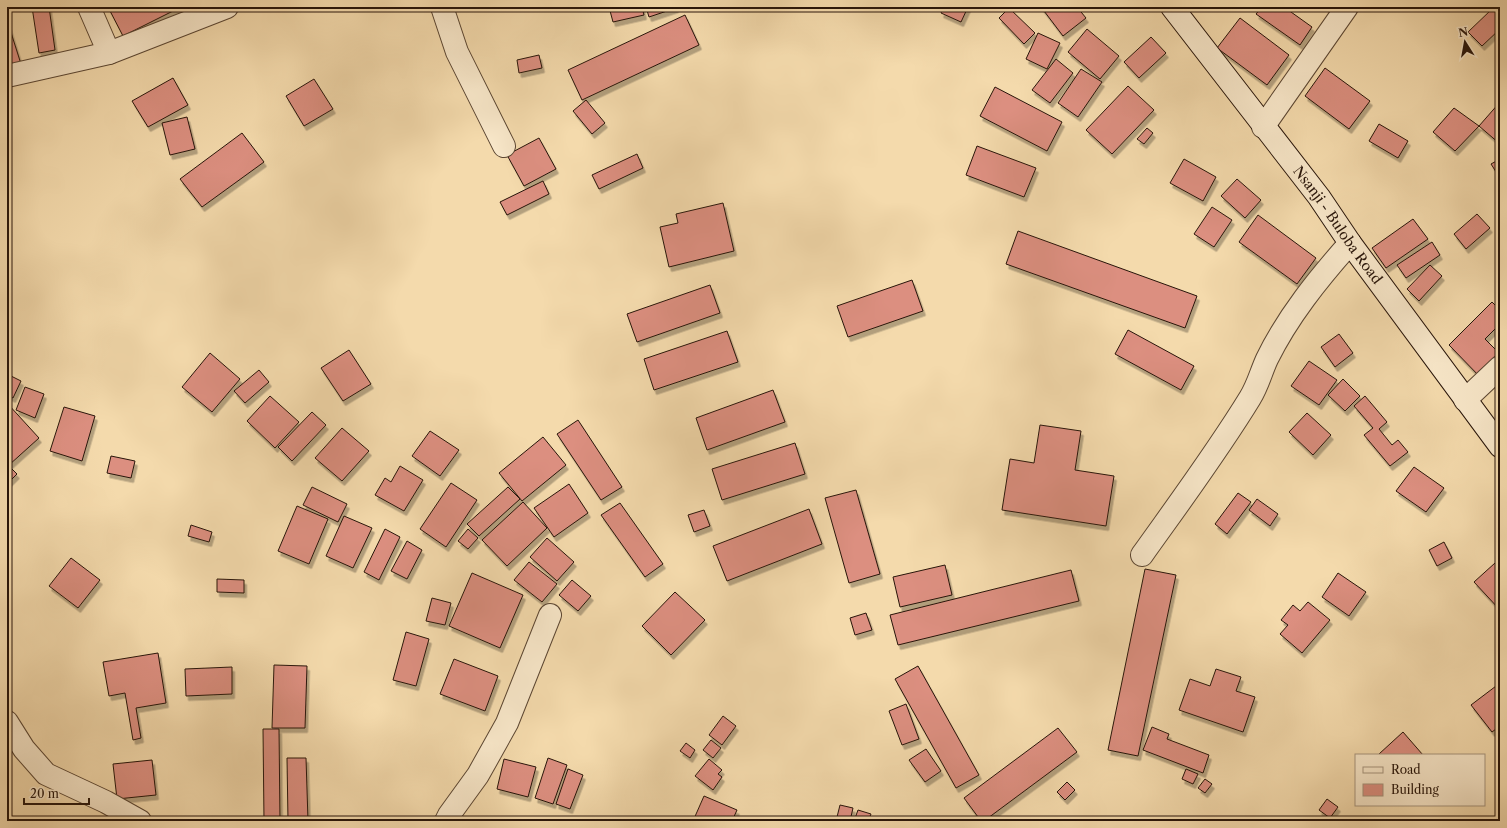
<svg xmlns="http://www.w3.org/2000/svg" width="1507" height="828" font-family="'Libre Caslon Text',serif">
<style>
.building{fill:#dc8f80;stroke:#28150a;filter:url(#shadow)}
.lines{fill:none;stroke-linecap:round;stroke-linejoin:round}
.street-casing{stroke:#5b4632;stroke-width:24}
.secondary-casing{stroke:#28150a;stroke-width:24}
.street{stroke:#f8e7c9;stroke-width:22}
.secondary{stroke:#f8e7c9;stroke-width:22}
.labels{text-anchor:middle;dominant-baseline:central;stroke-width:4;stroke-linejoin:round;paint-order:stroke}
.street-label{font-size:14px;fill:#28150a;stroke:#f8e7c9}
</style>
<defs>
<filter id="shadow"><feDropShadow dx="2.5" dy="4.5" stdDeviation="0" flood-color="#0004"/></filter>
</defs>
<rect width="100%" height="100%" fill="#f4daac"/>
<filter id="stains"><feTurbulence type="fractalNoise" baseFrequency=".005" numOctaves="4"/><feColorMatrix values="0 0 0 0 .2 0 0 0 0 .09 0 0 0 0 .02 0 0 0 .5 -.17"/></filter>
<radialGradient id="worn" r=".72"><stop offset=".6" stop-color="#630" stop-opacity="0"/><stop offset="1" stop-color="#630" stop-opacity=".3"/></radialGradient>
<g class="building">
<path d="M32 7H49L55 50 39 53Z"/>
<path d="M108 7H181L123 36Z"/>
<path d="M609 7H642L644 15 613 22Z"/>
<path d="M646 7H676V8L649 17Z"/>
<path d="M944 7H968L961 22 941 13Z"/>
<path d="M1041 7H1077L1086 18 1063 36Z"/>
<path d="M1262 7H1284L1312 27 1300 45 1256 14Z"/>
<path d="M1009 8 1035 33 1024 44 999 18Z"/>
<path d="M1492 9 1500 17V29L1482 46 1468 32Z"/>
<path d="M685 15 699 45 582 100 568 70Z"/>
<path d="M1240 18 1289 55 1267 85 1217 48Z"/>
<path d="M7 20 21 64 7 69Z"/>
<path d="M1087 29 1119 56 1100 79 1068 52Z"/>
<path d="M1038 33 1060 43 1047 69 1026 59Z"/>
<path d="M1151 37 1166 53 1139 78 1124 62Z"/>
<path d="M539 55 542 68 519 73 517 60Z"/>
<path d="M1056 59 1073 73 1050 103 1032 90Z"/>
<path d="M1325 68 1370 101 1349 129 1305 96Z"/>
<path d="M1081 69 1102 82 1078 117 1058 103Z"/>
<path d="M173 78 188 105 148 127 132 101Z"/>
<path d="M314 79 333 109 304 126 286 96Z"/>
<path d="M1128 86 1154 110 1112 154 1086 130Z"/>
<path d="M995 87 1062 122 1047 151 980 116Z"/>
<path d="M586 100 605 123 592 134 573 111Z"/>
<path d="M1500 102V144L1479 126Z"/>
<path d="M1454 108 1479 126 1455 151 1433 132Z"/>
<path d="M187 117 195 149 170 155 162 123Z"/>
<path d="M1379 124 1408 141 1398 158 1369 141Z"/>
<path d="M1147 128 1153 133 1144 144 1137 139Z"/>
<path d="M242 133 264 162 202 207 180 179Z"/>
<path d="M539 138 556 169 524 186 507 155Z"/>
<path d="M977 146 1036 168 1024 197 966 175Z"/>
<path d="M637 154 643 168 599 189 592 175Z"/>
<path d="M1184 159 1216 177 1203 201 1170 183Z"/>
<path d="M1500 159V178L1491 164Z"/>
<path d="M1237 179 1261 200 1245 218 1221 196Z"/>
<path d="M543 181 549 194 507 215 500 202Z"/>
<path d="M723 203 734 251 669 267 660 227 678 223 676 214Z"/>
<path d="M1212 207 1232 220 1214 247 1194 234Z"/>
<path d="M1477 214 1490 228 1466 249 1454 234Z"/>
<path d="M1258 215 1316 258 1297 284 1239 242Z"/>
<path d="M1413 219 1428 239 1386 268 1372 248Z"/>
<path d="M1018 231 1197 296 1185 328 1006 264Z"/>
<path d="M1432 242 1440 255 1406 278 1397 265Z"/>
<path d="M1430 265 1442 276 1419 301 1407 289Z"/>
<path d="M912 280 923 311 848 337 837 306Z"/>
<path d="M710 285 720 313 637 342 627 314Z"/>
<path d="M1492 302 1500 310V324L1485 339 1500 354V362L1482 379 1449 345Z"/>
<path d="M1128 330 1194 366 1181 390 1115 354Z"/>
<path d="M727 331 738 362 654 390 644 359Z"/>
<path d="M1339 334 1353 353 1335 367 1321 347Z"/>
<path d="M349 350 371 384 343 401 321 368Z"/>
<path d="M210 353 240 379 212 412 182 387Z"/>
<path d="M1309 361 1337 380 1319 405 1291 386Z"/>
<path d="M259 370 269 382 245 403 234 391Z"/>
<path d="M9 375 21 381 13 398 7 395V379Z"/>
<path d="M1343 379 1360 396 1345 411 1328 395Z"/>
<path d="M25 387 44 394 35 418 16 410Z"/>
<path d="M773 390 785 422 707 450 696 418Z"/>
<path d="M270 396 299 422 275 448 247 421Z"/>
<path d="M1365 396 1387 422 1379 429 1392 445 1398 440 1408 452 1390 466 1364 435 1373 428 1354 406Z"/>
<path d="M7 403 39 438 9 465 7 463Z"/>
<path d="M64 407 95 416 82 461 50 451Z"/>
<path d="M312 412 326 425 292 461 278 447Z"/>
<path d="M1307 413 1331 435 1313 455 1289 432Z"/>
<path d="M578 420 622 487 601 500 557 434Z"/>
<path d="M1040 425 1081 431 1075 470 1114 476 1106 526 1002 510 1010 459 1034 463Z"/>
<path d="M342 428 369 451 342 481 315 458Z"/>
<path d="M430 431 459 450 440 476 412 456Z"/>
<path d="M543 437 566 465 522 501 499 473Z"/>
<path d="M795 443 805 474 722 500 712 469Z"/>
<path d="M111 456 135 461 131 478 107 473Z"/>
<path d="M9 466 17 474 7 484V468Z"/>
<path d="M400 466 423 480 404 511 375 495 385 478 391 482Z"/>
<path d="M1414 467 1444 488 1426 512 1396 491Z"/>
<path d="M451 483 477 500 446 547 420 529Z"/>
<path d="M569 484 588 513 554 537 534 508Z"/>
<path d="M312 487 347 504 338 522 303 505Z"/>
<path d="M508 487 520 499 479 536 467 524Z"/>
<path d="M856 490 880 574 849 583 825 498Z"/>
<path d="M1238 493 1251 502 1227 534 1215 524Z"/>
<path d="M1257 499 1278 514 1270 526 1249 510Z"/>
<path d="M523 502 547 528 507 566 482 540Z"/>
<path d="M620 503 663 564 645 577 601 515Z"/>
<path d="M297 506 328 519 309 564 278 551Z"/>
<path d="M809 509 822 544 727 581 713 546Z"/>
<path d="M704 510 710 526 694 532 688 515Z"/>
<path d="M344 516 372 528 353 568 326 556Z"/>
<path d="M191 525 212 532 209 542 188 536Z"/>
<path d="M385 529 400 537 379 580 364 572Z"/>
<path d="M468 529 478 538 468 549 458 541Z"/>
<path d="M547 538 574 562 557 581 530 557Z"/>
<path d="M407 541 422 550 407 579 391 571Z"/>
<path d="M1444 542 1452 558 1437 566 1429 550Z"/>
<path d="M71 558 100 580 78 608 49 586Z"/>
<path d="M529 562 557 584 542 602 514 580Z"/>
<path d="M1495 563 1500 568V610L1474 582Z"/>
<path d="M945 565 952 595 900 607 893 577Z"/>
<path d="M1145 569 1176 575 1138 756 1108 750Z"/>
<path d="M1071 570 1079 601 898 645 890 615Z"/>
<path d="M472 573 523 595 500 648 449 626Z"/>
<path d="M1338 573 1366 592 1349 616 1322 597Z"/>
<path d="M217 579 244 580V593L217 592Z"/>
<path d="M572 580 591 596 578 611 559 595Z"/>
<path d="M675 592 705 620 671 655 642 626Z"/>
<path d="M432 598 451 603 445 625 426 621Z"/>
<path d="M1308 602 1330 620 1302 653 1280 634 1288 625 1281 620 1293 605 1300 611Z"/>
<path d="M866 613 872 630 855 635 850 618Z"/>
<path d="M406 632 429 639 416 686 393 680Z"/>
<path d="M158 653 166 703 136 708 141 738 133 740 125 693 109 696 103 662Z"/>
<path d="M454 659 498 676 485 711 440 694Z"/>
<path d="M274 665 307 666 305 728H272Z"/>
<path d="M918 666 979 775 956 788 895 679Z"/>
<path d="M232 667V694L186 696 185 669Z"/>
<path d="M1216 669 1241 677 1236 691 1255 697 1243 732 1179 710 1190 679 1210 686Z"/>
<path d="M1500 683V726L1492 732 1471 705Z"/>
<path d="M906 704 919 739 902 745 889 711Z"/>
<path d="M723 716 736 726 722 745 709 735Z"/>
<path d="M1152 727 1169 734 1167 739 1209 755 1203 773 1143 750Z"/>
<path d="M1058 728 1077 752 984 821H981L964 798Z"/>
<path d="M263 729H279L280 821H264Z"/>
<path d="M1403 732 1423 755H1380L1379 754Z"/>
<path d="M711 740 721 748 713 758 703 750Z"/>
<path d="M686 743 695 750 690 758 680 751Z"/>
<path d="M926 749 941 771 925 782 909 760Z"/>
<path d="M287 758H306L308 821H288Z"/>
<path d="M548 758 567 765 553 804 535 798Z"/>
<path d="M504 759 536 767 528 797 497 789Z"/>
<path d="M709 759 722 770 718 774 722 777 713 790 695 776Z"/>
<path d="M152 760 156 795 117 799 113 764Z"/>
<path d="M568 769 583 775 570 809 556 804Z"/>
<path d="M1186 769 1198 774 1193 784 1182 779Z"/>
<path d="M1205 779 1212 784 1205 793 1198 788Z"/>
<path d="M1067 782 1075 790 1065 800 1057 792Z"/>
<path d="M704 796 737 810 732 821H693Z"/>
<path d="M1327 799 1338 807 1330 818 1319 810Z"/>
<path d="M840 805 853 808 850 821H836Z"/>
<path d="M858 810 871 814 868 821H854Z"/>
<path d="M791 817 811 821H791Z"/>
<path d="M873 817 885 821H871Z"/>
</g>
<g class="lines">
<defs>
<g id="street">
<path d="M89 7 109 53"/>
<path d="M442 7 457 52 504 146"/>
<path d="M7 76 109 53 227 7"/>
<path d="M1263 127 1347 7"/>
<path d="M1465 400 1500 367"/>
<path d="M1142 555C1179 503 1217 452 1250 398 1258 385 1261 372 1267 359 1288 316 1319 278 1350 243"/>
<path d="M7 722 24 749 46 774 106 802 140 821"/>
<path d="M446 821 449 815 478 775 507 723 550 615"/>
</g>
<g id="secondary">
<path id="s1" d="M1172 7 1319 197 1350 243 1500 446"/>
</g>
</defs>
<use href="#street" class="street-casing"/>
<use href="#secondary" class="secondary-casing"/>
<use href="#street" class="street"/>
<use href="#secondary" class="secondary"/>
</g>
<g class="labels">
<g class="street-label">
<text stroke="none"><textPath href="#s1" startOffset="274">Nsanji - Buloba Road</textPath></text>
</g>
</g>
<rect width="1507" height="828" fill="none" stroke="#f4daac" stroke-width="24"/>
<rect x="8" y="8" width="1491" height="812" fill="none" stroke="#28150a" stroke-width="2"/>
<rect x="12" y="12" width="1483" height="804" fill="none" stroke="#28150a"/>
<rect x="1355" y="754" width="130" height="52" fill="#f8e7c9" stroke="#a5937d"/>
<rect x="1363" y="767" width="20" height="6" fill="#f8e7c9" stroke="#a5937d"/>
<text x="1391" y="774" font-size="12" fill="#28150a">Road</text>
<rect x="1363" y="784" width="20" height="12" fill="#dc8f80" stroke="#a5937d"/>
<text x="1391" y="794" font-size="12" fill="#28150a">Building</text>
<g transform="translate(1465 42) rotate(349)" stroke="#f8e7c9" stroke-width="3" paint-order="stroke">
<path d="M0-3L7 15L0 10L-7 15Z" fill="#28150a"/>
<text y="-6" font-size="11" font-weight="bold" text-anchor="middle" fill="#28150a">N</text>
</g>
<path d="M24 798v6h65v-6" fill="none" stroke="#28150a" stroke-width="2"/>
<text x="30" y="798" font-size="12" fill="#28150a" stroke="#f8e7c9" stroke-width="3" paint-order="stroke">20 m</text>
<rect width="100%" height="100%" filter="url(#stains)"/>
<rect width="100%" height="100%" fill="url(#worn)"/>
</svg>
